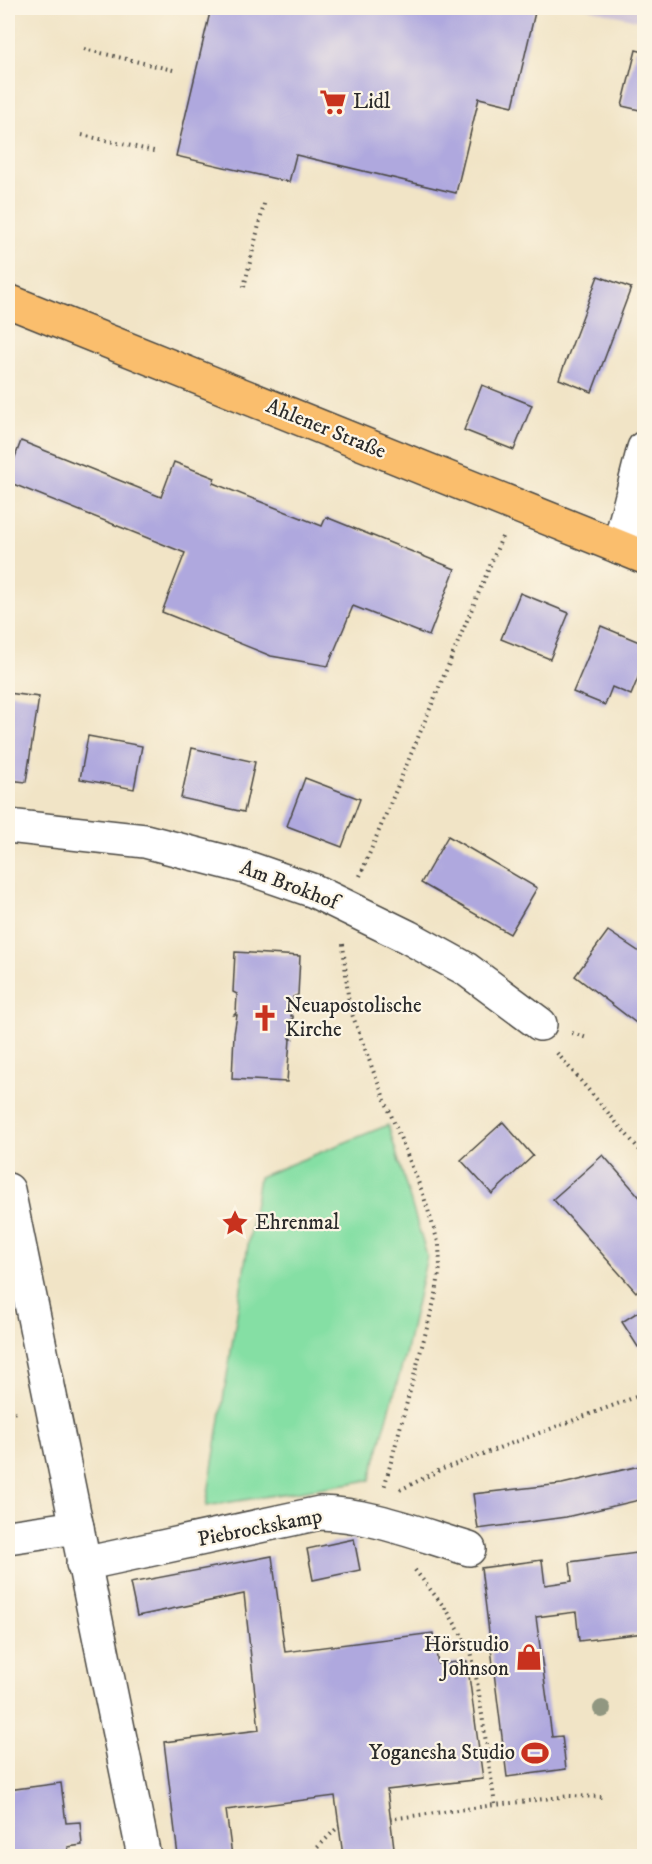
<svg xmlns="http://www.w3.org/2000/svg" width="652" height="1864" font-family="'IM FELL DW Pica',serif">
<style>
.industrial{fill:#cbbfd5}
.green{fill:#85dfa4;stroke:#588568;stroke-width:1.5}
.building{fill:#afa8de}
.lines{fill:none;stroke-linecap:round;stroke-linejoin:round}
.minor-casing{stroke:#494742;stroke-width:36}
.major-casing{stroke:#494742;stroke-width:36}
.path{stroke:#494742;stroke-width:4;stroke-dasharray:1.5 4.5;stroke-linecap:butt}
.minor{stroke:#fff;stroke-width:33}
.major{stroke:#fabe6d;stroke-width:33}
.tree{fill:#919781}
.labels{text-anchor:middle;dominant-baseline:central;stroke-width:4.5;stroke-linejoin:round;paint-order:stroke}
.poi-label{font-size:21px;fill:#2b2b2b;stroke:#fcf5e5;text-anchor:start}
.street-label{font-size:21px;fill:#2b2b2b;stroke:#fcf5e5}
</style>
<rect width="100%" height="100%" fill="#fcf5e5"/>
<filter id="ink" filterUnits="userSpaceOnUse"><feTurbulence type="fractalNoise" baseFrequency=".0167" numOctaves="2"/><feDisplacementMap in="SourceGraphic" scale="12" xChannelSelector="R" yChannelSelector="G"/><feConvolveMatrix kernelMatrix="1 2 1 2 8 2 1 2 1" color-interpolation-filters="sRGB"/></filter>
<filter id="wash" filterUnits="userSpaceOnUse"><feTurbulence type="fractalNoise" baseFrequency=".008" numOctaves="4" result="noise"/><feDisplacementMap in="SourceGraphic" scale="24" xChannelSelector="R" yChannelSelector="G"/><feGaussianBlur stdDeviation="1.35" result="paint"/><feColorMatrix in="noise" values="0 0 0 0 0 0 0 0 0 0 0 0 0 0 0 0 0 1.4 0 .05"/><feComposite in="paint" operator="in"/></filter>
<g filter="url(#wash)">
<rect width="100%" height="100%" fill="#f1e4c6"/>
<path class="industrial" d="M585 8H644V22Z"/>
<path class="green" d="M388 1125 427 1256 405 1355 370 1480 206 1506 259 1177Z"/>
<g id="blocks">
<g class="building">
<path d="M211 8H536L513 106 479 98 456 193 296 155 289 182 176 156Z"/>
<path d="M636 50 644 52V111L622 106Z"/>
<path d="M598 276 631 288 592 392 559 379Z"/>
<path d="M482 385 532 405 514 450 464 430Z"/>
<path d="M21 441 161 497 174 462 215 478 213 483 322 526 326 517 455 569 429 636 353 606 328 666 271 656 162 612 185 553 8 482V476Z"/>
<path d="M520 593 569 613 550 659 501 639Z"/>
<path d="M601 626 644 644V663L631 695 612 687 605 705 573 692Z"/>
<path d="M8 693 39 697 26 782 8 780Z"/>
<path d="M88 736 142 746 134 789 80 779Z"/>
<path d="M192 748 255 762 244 812 181 798Z"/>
<path d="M305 778 360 799 342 847 287 826Z"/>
<path d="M448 836 537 888 510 934 421 883Z"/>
<path d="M608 931 644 955V1029L575 976Z"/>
<path d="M235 952 300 956 298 995 293 997 291 1016H293V1019H291L290 1037 292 1039H290L287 1082 232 1079 234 1034 237 1015H234L236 1013 237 994 233 992Z"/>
<path d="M503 1122 533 1156 492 1194 461 1160Z"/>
<path d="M603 1155 644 1202V1284L636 1292 553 1199Z"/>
<path d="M644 1308V1343L638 1347 622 1322Z"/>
<path d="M644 1465V1499L566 1517 478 1529 473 1494 562 1484Z"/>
<path d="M354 1539 360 1570 313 1580 307 1549Z"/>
<path d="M644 1552V1633L579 1641 576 1612 536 1617 552 1737 562 1736 566 1769 507 1777 481 1568 542 1560 545 1585 572 1581 570 1562Z"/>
<path d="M272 1556 285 1652 433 1633 438 1664 467 1661 483 1779 387 1790 395 1856H343L335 1796 226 1810 232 1856H178L164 1742 259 1730 244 1594 137 1616 130 1583Z"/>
<path d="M61 1783 66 1823 80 1822 82 1845 68 1847 70 1856H8V1790Z"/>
</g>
</g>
</g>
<g filter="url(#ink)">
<use href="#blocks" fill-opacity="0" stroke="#494742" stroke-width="1.5"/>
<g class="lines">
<defs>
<g id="minor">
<path d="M619 547 644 448"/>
<path d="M8 826 145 841 245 867 314 891 408 937 466 969 540 1024"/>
<path d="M8 1190 144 1856"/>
<path d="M8 1537 77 1527"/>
<path d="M83 1564 320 1513C371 1514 421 1535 469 1549"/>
</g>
<path id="major" d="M8 301 644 557"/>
</defs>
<use href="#minor" class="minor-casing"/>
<use href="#major" class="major-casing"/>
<g class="path">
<path d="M84 49 177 71"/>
<path d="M82 135 158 152"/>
<path d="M244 287 265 200"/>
<path d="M360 876 502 537"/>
<path d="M343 944 349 1006 374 1073 423 1194 439 1245 440 1267 436 1294 384 1488"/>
<path d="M572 1033 587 1038"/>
<path d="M557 1053 644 1155"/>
<path d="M8 1413 19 1412"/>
<path d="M400 1490 440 1470 644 1394"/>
<path d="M415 1570 448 1612 471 1651 478 1687 495 1805 569 1796 604 1797"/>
<path d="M390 1819 495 1805"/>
<path d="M309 1856 339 1826"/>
</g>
<use href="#minor" class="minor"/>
<use href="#major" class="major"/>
</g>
<circle class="tree" cx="602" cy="1709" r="9"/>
</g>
<defs>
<symbol id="supermarket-bare" viewBox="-9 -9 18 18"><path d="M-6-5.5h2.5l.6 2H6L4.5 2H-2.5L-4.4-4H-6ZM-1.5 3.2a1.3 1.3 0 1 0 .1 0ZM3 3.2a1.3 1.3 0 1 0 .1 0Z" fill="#c8321e" stroke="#fcf5e5" stroke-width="2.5" paint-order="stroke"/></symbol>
<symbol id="church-bare" viewBox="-9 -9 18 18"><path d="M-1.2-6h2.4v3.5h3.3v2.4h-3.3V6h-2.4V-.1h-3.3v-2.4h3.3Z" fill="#c8321e" stroke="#fcf5e5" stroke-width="2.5" paint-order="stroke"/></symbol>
<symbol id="sight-bare" viewBox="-9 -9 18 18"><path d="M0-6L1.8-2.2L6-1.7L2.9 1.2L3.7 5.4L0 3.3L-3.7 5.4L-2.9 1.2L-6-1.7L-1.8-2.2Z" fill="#c8321e" stroke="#fcf5e5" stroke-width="2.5" paint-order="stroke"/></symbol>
<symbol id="shop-bare" viewBox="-9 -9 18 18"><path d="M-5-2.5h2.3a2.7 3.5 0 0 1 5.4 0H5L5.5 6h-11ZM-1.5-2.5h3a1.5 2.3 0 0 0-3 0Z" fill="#c8321e" stroke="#fcf5e5" stroke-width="2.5" paint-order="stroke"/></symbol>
<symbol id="stadium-bare" viewBox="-9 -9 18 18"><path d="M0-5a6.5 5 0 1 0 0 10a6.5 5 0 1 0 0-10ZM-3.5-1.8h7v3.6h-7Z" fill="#c8321e" stroke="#fcf5e5" stroke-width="2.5" paint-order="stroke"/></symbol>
</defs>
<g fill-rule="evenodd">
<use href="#supermarket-bare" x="314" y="83" width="38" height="38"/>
<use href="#church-bare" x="246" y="999" width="38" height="38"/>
<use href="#sight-bare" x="216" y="1204" width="38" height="38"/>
<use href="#shop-bare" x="510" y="1638" width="38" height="38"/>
<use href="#stadium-bare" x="516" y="1734" width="38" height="38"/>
</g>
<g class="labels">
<g class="poi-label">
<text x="353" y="102">Lidl</text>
<text x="285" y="1006">Neuapostolische<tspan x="285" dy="24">Kirche</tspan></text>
<text x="255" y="1223">Ehrenmal</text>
<text x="509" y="1645" text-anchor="end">Hörstudio<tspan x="509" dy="24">Johnson</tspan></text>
<text x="515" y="1753" text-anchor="end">Yoganesha Studio</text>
</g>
<g class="street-label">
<text transform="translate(326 429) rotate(22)">Ahlener Straße</text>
<text transform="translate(289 885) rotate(21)">Am Brokhof</text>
<text transform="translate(260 1528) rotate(-11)">Piebrockskamp</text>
</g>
</g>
<rect width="652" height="1864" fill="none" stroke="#fcf5e5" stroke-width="30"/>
</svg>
